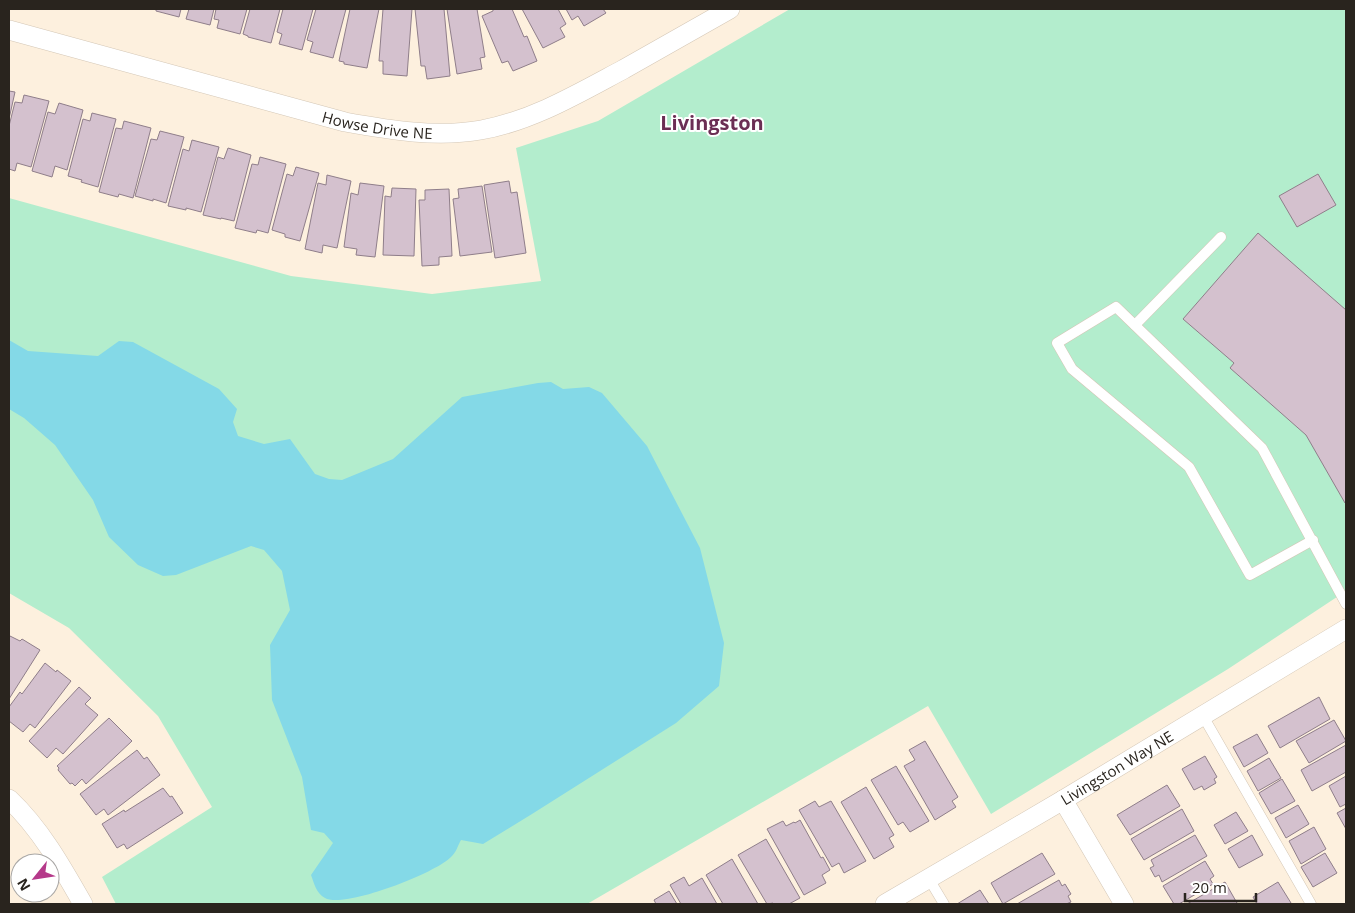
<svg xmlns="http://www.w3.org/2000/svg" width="1355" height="913" font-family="'Open Sans',sans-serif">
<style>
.green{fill:#b3edcd}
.water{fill:#84d9e7}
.building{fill:#d4c1ce;stroke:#8f7e8a}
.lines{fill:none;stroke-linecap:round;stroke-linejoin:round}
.lane-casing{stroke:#d4c7b6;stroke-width:11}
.street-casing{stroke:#d4c7b6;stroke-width:20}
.lane{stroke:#fff;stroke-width:10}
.street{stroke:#fff;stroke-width:19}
.labels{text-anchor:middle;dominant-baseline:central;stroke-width:4;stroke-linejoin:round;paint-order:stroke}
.street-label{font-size:15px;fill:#29241e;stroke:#fff}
.district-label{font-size:20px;font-weight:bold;fill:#6b2e54;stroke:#fff}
</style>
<rect width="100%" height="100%" fill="#fdf0de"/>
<path class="green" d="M790 9H1346V591L1228 669 991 814 928 706 587 904H116L102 877 212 807 158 716 69 628 9 593V198L291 276 432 294 541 281 516 148 598 121Z"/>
<path class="water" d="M9 340 28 351 98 356 119 341 133 342 219 389 237 409 233 422 238 436 264 444 290 439 315 474 329 479 342 480 393 459 462 397 538 383 551 382 563 389 589 387 602 393 647 446 700 548 724 643 719 686 676 723 532 814 483 844 461 840C458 845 456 853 451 857 436 873 344 909 325 898 316 893 314 883 311 875L333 843 324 833 311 830 302 777 272 700 270 645 290 610 282 571 264 550 251 546 176 575 163 576 138 565 109 537 93 500 55 445 24 418 9 409Z"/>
<g class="building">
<path d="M156 9H181L179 17 156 11Z"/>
<path d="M189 9H214L210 25 186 19Z"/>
<path d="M216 9H247L240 34 217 28 219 20 214 19Z"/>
<path d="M250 9H280L271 43 248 37V36L243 34Z"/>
<path d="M283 9H313L302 50 279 44 282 34 277 32Z"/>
<path d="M316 9H346L333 58 310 52 313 42 307 40Z"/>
<path d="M350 9H379L367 68 344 64V62L339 61Z"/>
<path d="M383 9H412L407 76 383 74V61H379Z"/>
<path d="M415 9H444L450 76 427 79 425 66H421Z"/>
<path d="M447 9H477L485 57 480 58 482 69 457 74Z"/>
<path d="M493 9H512L524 37 527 36 537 61 513 71 508 61 502 63 482 16 493 11Z"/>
<path d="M522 9H558L566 24 560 28 565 37 543 48Z"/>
<path d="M566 9H603L606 13 584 26 578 16 572 20Z"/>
<path d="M9 91 15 92 9 119Z"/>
<path d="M24 95 49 101 31 167 17 163 15 171 9 169V126L15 102 22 103Z"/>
<path d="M59 103 83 110 67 170 55 166 52 177 32 171 48 112 55 114Z"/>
<path d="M92 113 116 119 98 187 81 182 82 180 68 176 83 119 90 121Z"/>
<path d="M124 121 151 128 133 198 119 194 118 197 99 192 116 128 122 129Z"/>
<path d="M160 131 184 137 166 203 153 199V201L135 196 151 139 157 140Z"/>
<path d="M192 140 219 147 201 212 186 208V210L168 206 183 149 189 151Z"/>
<path d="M228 148 251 155 234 221 221 218V219L203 215 218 157 224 159Z"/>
<path d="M260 157 286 164 268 233 257 230 256 233 235 228 252 164 258 165Z"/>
<path d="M296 167 319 173 300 241 285 237V234L272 230 287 174 293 176Z"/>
<path d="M1318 174 1336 205 1297 227 1279 196Z"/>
<path d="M327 175 351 181 337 248 323 245 322 253 305 249 318 183 326 185Z"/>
<path d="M509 181 511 193 517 192 526 253 495 258 484 185Z"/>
<path d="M360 183 384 186 375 257 356 255 357 249 344 247 351 193 358 195Z"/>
<path d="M482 186 492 252 460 256 453 199 459 198 458 189Z"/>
<path d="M392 188 416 189 414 256 383 255 385 196 391 197Z"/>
<path d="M449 189 452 256 439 257V265L422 266 419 200H425V190Z"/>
<path d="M1258 233 1346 310V502L1345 503 1306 435 1230 368 1234 363 1183 319Z"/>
<path d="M10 636 20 641 22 639 40 650 9 699V638Z"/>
<path d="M45 663 56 672 57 670 71 681 35 728 30 724 23 732 9 721V707L20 692 22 694Z"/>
<path d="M79 687 91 698 85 704 98 715 63 754 56 748 47 758 29 741Z"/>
<path d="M1319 697 1330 719 1280 748 1268 726Z"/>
<path d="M109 718 132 741 86 784 82 779 75 786 72 783 70 784 58 770 59 768 57 766Z"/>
<path d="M1334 720 1346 741 1309 763 1296 741Z"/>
<path d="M1257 734 1268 753 1244 767 1233 747Z"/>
<path d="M925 741 958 797 952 801 956 807 935 820 904 766 915 760 909 750Z"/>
<path d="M1346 745V772L1312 791 1301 770Z"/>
<path d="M137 750 144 759 147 757 160 775 108 815 104 809 96 815 80 794Z"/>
<path d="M1205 756 1217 777 1214 779 1216 783 1204 790 1202 786 1194 790 1182 769Z"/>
<path d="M1269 758 1281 778 1258 791 1247 771Z"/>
<path d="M896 766 929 821 910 832 903 822 898 825 871 780Z"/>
<path d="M1346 776V804L1340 807 1329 786Z"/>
<path d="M1282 779 1295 801 1271 814 1259 793Z"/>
<path d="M1167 785 1180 806 1130 835 1117 815Z"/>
<path d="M866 787 894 835 889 838 894 847 874 859 841 802Z"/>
<path d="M163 788 170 797 172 796 183 813 127 849 124 844 117 848 102 824 124 810 125 812Z"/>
<path d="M815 801 819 807 831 801 866 861 844 873 839 863 832 867 799 810Z"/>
<path d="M1298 805 1309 824 1286 838 1275 818Z"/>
<path d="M1346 808V829L1337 813Z"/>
<path d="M1182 809 1194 831 1144 860 1131 839Z"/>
<path d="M1236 812 1248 831 1225 844 1214 825Z"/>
<path d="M800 820 821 858 823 857 830 870 822 875 826 883 804 895 767 829 783 821 786 826 794 822 795 823Z"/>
<path d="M1314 827 1326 849 1301 864 1289 841Z"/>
<path d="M1195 835 1207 856 1162 882 1159 875 1155 877 1150 868 1154 866 1151 860Z"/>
<path d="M1252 835 1263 855 1239 868 1228 849Z"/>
<path d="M766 839 800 898 789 904H774L773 903 767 904 738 855Z"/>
<path d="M1042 853 1055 874 1003 904 991 883Z"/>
<path d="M1325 853 1337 873 1313 887 1301 867Z"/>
<path d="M732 859 758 904H723L706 875Z"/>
<path d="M1205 861 1214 876 1210 879 1213 884 1179 904H1174L1163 886Z"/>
<path d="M684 877 689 886 702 878 717 904H681L670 885Z"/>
<path d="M1059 880 1062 886 1065 884 1071 894 1068 896 1071 902 1066 904H1017Z"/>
<path d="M1225 882 1237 903 1235 904H1187Z"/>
<path d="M1278 882 1291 903 1288 904H1257L1253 897Z"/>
<path d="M980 890 989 904H957Z"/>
<path d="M669 891 677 904H656L654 900Z"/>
</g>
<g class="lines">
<defs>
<g id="lane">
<path d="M1135 325 1221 237"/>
<path d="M1313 540 1250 575 1189 467 1072 369 1057 343 1116 307 1262 448 1346 604"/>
<path d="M1203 716 1311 904"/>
<path d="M929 879 944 904"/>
</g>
<g id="street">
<path id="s1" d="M9 30 345 122C390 130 436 138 481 130 532 121 579 93 624 69 659 49 694 29 730 9"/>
<path d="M9 799C40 828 62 867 83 904"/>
<path d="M1063 800 1124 904"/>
<path id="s2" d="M885 904 1063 800 1346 629"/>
</g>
</defs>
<use href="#lane" class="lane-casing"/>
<use href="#street" class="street-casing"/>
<use href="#lane" class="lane"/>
<use href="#street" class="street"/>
</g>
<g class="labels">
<g class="street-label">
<text stroke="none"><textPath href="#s1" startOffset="381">Howse Drive NE</textPath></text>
<text stroke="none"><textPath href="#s2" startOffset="269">Livingston Way NE</textPath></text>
</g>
<g class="district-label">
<text x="712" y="122">Livingston</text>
</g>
</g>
<rect width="1355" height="913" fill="none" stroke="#29241e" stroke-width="20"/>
<g transform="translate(35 878) rotate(240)"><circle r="24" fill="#ffffff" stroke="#a9a7a5"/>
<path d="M0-4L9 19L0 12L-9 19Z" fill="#b5398a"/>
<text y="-8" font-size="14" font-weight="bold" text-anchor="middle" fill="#29241e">N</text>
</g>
<path d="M1185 893v8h71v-8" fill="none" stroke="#29241e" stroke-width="2.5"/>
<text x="1192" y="893" font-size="15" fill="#29241e" stroke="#ffffff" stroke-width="4" paint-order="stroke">20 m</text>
</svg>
